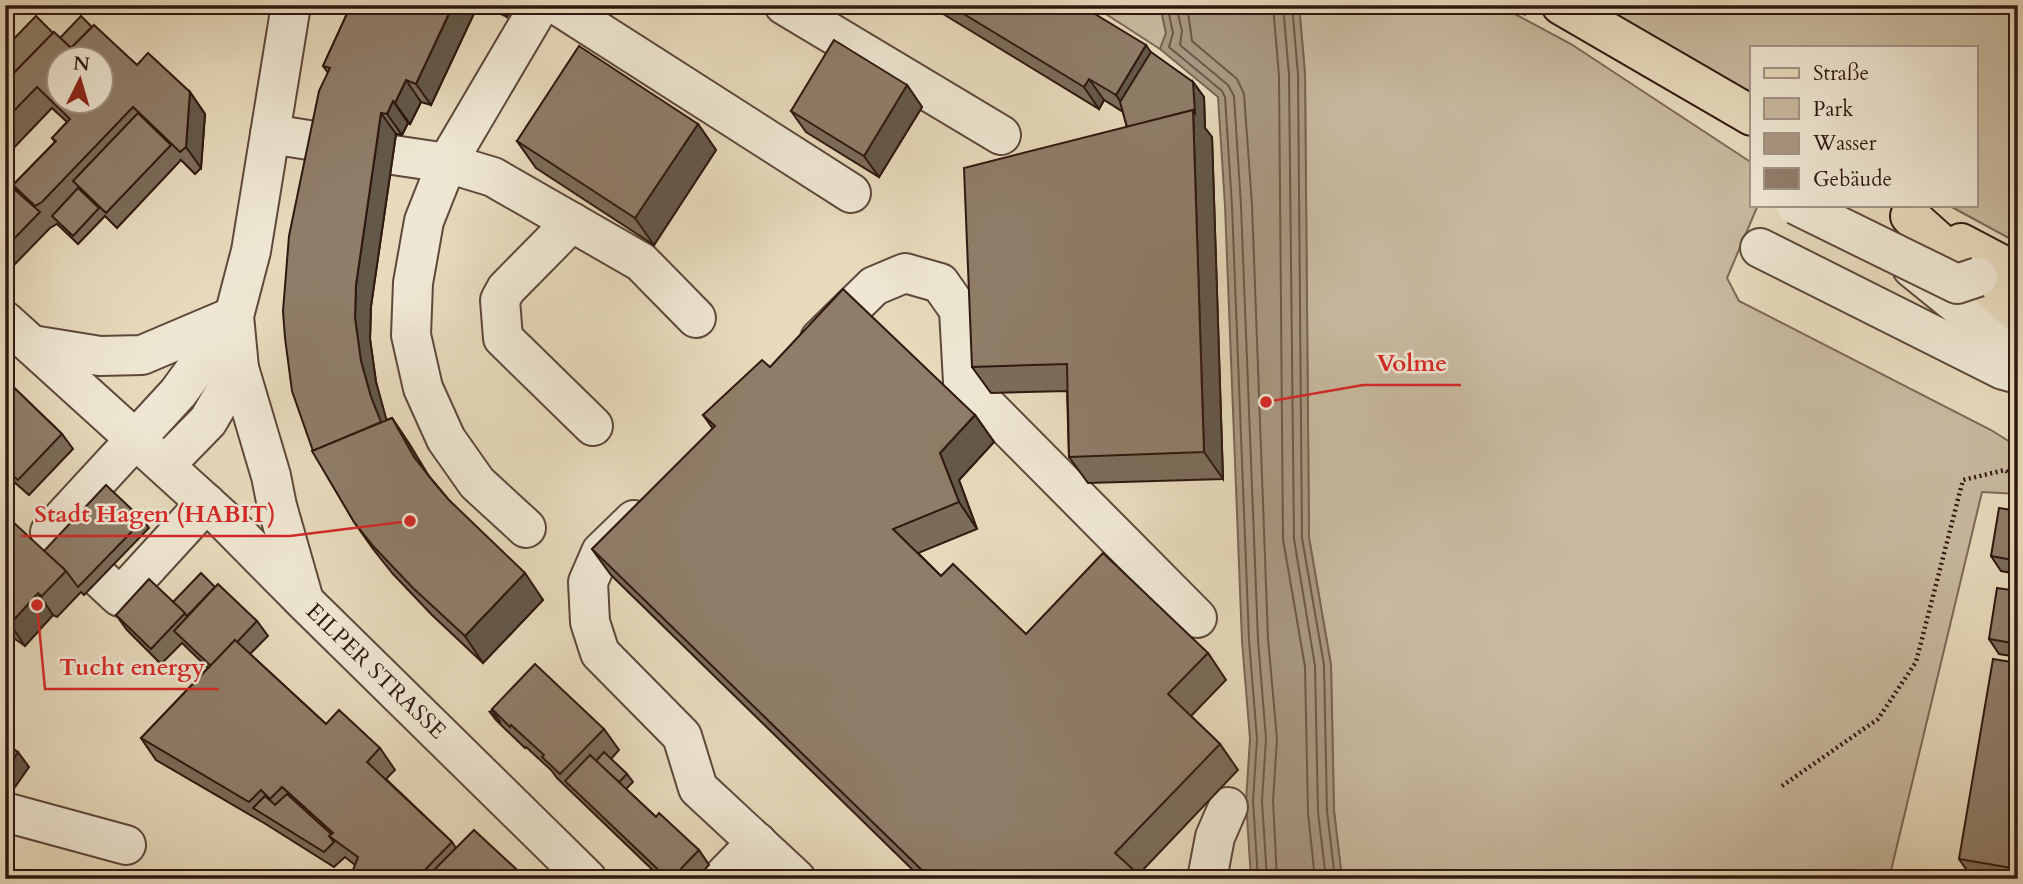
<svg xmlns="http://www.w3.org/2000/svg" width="2023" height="884" font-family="Cardo,serif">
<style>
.green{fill:#c8b99f;stroke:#7c6857;stroke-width:2}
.water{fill:#a89881;stroke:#786553;stroke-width:2}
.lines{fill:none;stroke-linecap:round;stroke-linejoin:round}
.shore{stroke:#6c5848;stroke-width:2}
.minor-casing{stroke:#5d483a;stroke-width:42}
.major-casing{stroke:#2f180f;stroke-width:42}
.path{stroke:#2f180f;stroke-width:4.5;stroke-dasharray:2 3.5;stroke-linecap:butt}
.minor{stroke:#efe7d3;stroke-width:38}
.major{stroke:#e7dabc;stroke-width:38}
.minor-bridge-casing{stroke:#5d483a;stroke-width:42;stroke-linecap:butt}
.minor-bridge{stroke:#efe7d3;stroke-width:38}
.wall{fill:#7b6c5a;stroke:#2f180f;stroke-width:2}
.shaded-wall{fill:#64584a;stroke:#2f180f;stroke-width:2}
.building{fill:#8f7d69;stroke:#2f180f;stroke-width:2;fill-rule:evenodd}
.labels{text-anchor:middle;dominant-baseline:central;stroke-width:5;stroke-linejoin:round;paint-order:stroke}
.street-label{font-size:23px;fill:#2f180f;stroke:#efe7d3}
.leader{fill:none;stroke:#d62828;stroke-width:2.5}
.callout-dot{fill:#d62828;stroke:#efe7d3;stroke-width:2.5}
.callout-label{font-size:24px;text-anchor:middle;font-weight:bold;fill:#d62828;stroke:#efe7d3;stroke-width:5;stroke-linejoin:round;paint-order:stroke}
</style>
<rect width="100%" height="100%" fill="#e7dabc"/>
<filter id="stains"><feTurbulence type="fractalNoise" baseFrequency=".00286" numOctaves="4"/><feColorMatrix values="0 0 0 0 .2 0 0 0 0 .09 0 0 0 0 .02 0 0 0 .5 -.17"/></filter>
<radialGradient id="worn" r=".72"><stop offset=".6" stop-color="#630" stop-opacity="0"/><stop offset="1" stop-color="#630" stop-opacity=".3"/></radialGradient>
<g class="green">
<path d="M1092 5H1160L1166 33 1160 49Z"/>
<path d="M1299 5H1498L1571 44 1752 163V205H1758L1727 278 1739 301 1991 430 2018 447V494L1982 492 1889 879H1342L1334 811 1331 665 1309 538 1305 74Z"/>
<path d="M1587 5H2018V243L1948 205H1976V47H1752V97Z"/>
</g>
<path class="water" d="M1160 5H1299L1305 74 1309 538 1331 665 1334 811 1342 879H1251L1246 801 1250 739 1242 641 1225 206 1218 97 1160 49 1166 33Z"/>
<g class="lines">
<g class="shore">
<path d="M1167 5 1173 33 1169 47 1222 91 1225 97 1232 206 1249 640 1257 739 1253 801 1258 879"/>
<path d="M1176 5 1182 31 1180 45 1228 85 1234 96 1241 206 1258 640 1266 739 1262 801 1267 879"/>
<path d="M1187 5 1192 41 1237 79 1244 94 1252 205 1268 639 1277 739 1273 801 1277 879"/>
<path d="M1273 5 1279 76 1283 539 1305 667 1308 813 1315 879"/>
<path d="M1283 5 1289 75 1294 539 1315 666 1318 812 1326 879"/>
<path d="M1292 5 1298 75 1302 538 1324 665 1327 811 1335 879"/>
</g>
<defs>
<g id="minor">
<path d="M291 5 251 251 234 316 239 368 271 476 277 506 303 597"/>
<path d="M557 5 851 193"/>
<path d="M784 5 1001 135"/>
<path d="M270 134 328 143"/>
<path d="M393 155 447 163 493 177 641 262 696 318"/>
<path d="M572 222 506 289 500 300 503 338 593 426"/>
<path d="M1760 248 2003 370 2018 374"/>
<path d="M1912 268 2018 354"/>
<path d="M5 321 220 516 305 602 587 879"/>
<path d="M820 339 874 286 905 273 940 283 959 310 963 382 1197 618"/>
<path d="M32 345 100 356 142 355 234 316"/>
<path d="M165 465 208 421 239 368"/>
<path d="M206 503 120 597 50 532 178 393 234 316"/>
<path d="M634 520 601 552 588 582 590 622 600 653 682 736 698 788 796 879"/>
<path d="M526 528 477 483 446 439 423 388 411 335 413 283 424 221 447 163 540 5"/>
<path d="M5 812 126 845"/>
<path d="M721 879 757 842"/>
<path d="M1207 879 1215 837 1228 807"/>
</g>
<g id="major">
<path d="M1561 5 1752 116"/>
<path d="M1910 216 2018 313"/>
<path d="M1961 243 2018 273"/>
</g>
</defs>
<use href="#minor" class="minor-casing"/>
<use href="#major" class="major-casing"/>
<g class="path">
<path d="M1510 5 1528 15"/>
<path d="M1782 786 1878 719 1916 662 1963 480 2005 470 2018 480"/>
</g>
<use href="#minor" class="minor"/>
<use href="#major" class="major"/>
<defs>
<path id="minor-bridge" d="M1796 205 1957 284 1978 277"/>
</defs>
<use href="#minor-bridge" class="minor-bridge-casing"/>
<use href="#minor-bridge" class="minor-bridge"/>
</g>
<g class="wall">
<path d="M182 5H214L213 8Z"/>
<path d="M351 5H478L431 105 421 102 410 124 408 123 402 135 396 134 371 306 370 339 376 382 386 420 392 418 410 445 428 475 448 499 543 600 483 663 432 615 393 574 373 549 354 522 313 451 328 73 323 66Z"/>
<path d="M482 5H513L507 17Z"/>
<path d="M935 5H1080L1193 82 1204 97 1205 128 1212 137 1223 479 1088 483 1069 457 1067 391 991 393 972 367 1127 127 1123 112 1104 100 1099 109 940 12Z"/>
<path d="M92 27 137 65 190 92 205 114 201 168 195 174 180 159 181 160 117 228 105 216 78 244 57 224 50 228 15 264 5 254V181L18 193 13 185 55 142 52 138 67 122 52 108 5 157V48L53 33 60 38Z"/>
<path d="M907 85 922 107 879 177 806 132 791 111Z"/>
<path d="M698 124 716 150 654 245 536 168 517 141Z"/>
<path d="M770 367 975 415 994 442 959 480 977 529 918 553 941 576 1026 634 1208 653 1226 680 1191 716 1220 744 1238 770 1138 875 1141 879H922L611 575 592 549 713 429 703 415Z"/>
<path d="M5 379 62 434 73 449 29 495 5 474Z"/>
<path d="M2018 511V574L2001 571 1991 556Z"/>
<path d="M143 520 149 528 84 595 81 592 57 617 53 615 25 646 5 632V523L9 527 44 551Z"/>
<path d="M215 587 257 621 268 636 250 654 326 724 380 748 395 770 386 779 452 842 456 848 527 879H356L352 873 355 865 345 857 334 867 264 823 156 760 141 738 208 668 182 643 161 664 127 630 116 615 173 602Z"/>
<path d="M2018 591V657L1999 654 1989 639Z"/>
<path d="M2018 663V879H1973L1959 859Z"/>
<path d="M490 712 604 729 619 750 611 759 627 774 633 782 626 789 656 817 699 850 709 865 696 879H662L557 778 551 770 526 747 525 748 496 720Z"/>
</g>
<g class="shaded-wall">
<path d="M5 5H14L5 14Z"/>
<path d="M453 5H478L431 105 416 84Z"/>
<path d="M499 5H513L507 17Z"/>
<path d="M1146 45 1161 67 1131 117 1116 95Z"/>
<path d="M1089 79 1104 100 1099 109 1084 87Z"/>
<path d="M406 80 421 102 410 124 395 103Z"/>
<path d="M1193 82 1204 97 1205 128 1212 137 1223 479 1204 452 1193 110Z"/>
<path d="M907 85 922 107 879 177 864 156Z"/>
<path d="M190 92 205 114 201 168 186 147Z"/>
<path d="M393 101 408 123 402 135 387 114Z"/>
<path d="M381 113 396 134 371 306 370 339 376 382 386 418 398 449 383 428 371 397 361 361 355 318 356 285Z"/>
<path d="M698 124 716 150 654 245 635 218Z"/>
<path d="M975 415 994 442 959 480 977 529 959 502 940 453Z"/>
<path d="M392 418 410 445 433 483 414 457Z"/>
<path d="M525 573 543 600 483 663 465 636Z"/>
<path d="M38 593 53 615 25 646 10 624Z"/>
<path d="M18 752 29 767 8 797 5 794V771Z"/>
<path d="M2018 837V876L2012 868Z"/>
</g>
<g class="building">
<path d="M351 5H453L416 84 406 80 395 103 393 101 387 114 381 113 356 285 355 318 361 361 371 397 381 422 313 451 292 391 285 338 283 311 289 236 319 91 330 68 323 66Z"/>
<path d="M949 5H1080L1146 45 1116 95 1089 79 1084 87Z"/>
<path d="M36 16 53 33 5 82V48Z"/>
<path d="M81 16 92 27 71 48 60 38Z"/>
<path d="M94 25 137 65 148 53 190 92 186 147 180 152 133 107 42 202 35 206 13 185 56 141 52 138 70 119 37 87 5 120V82L54 32 71 48ZM60 60H102V102H60Z"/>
<path d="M834 40 907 85 864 156 791 111Z"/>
<path d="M579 46 698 124 635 218 517 141Z"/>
<path d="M1151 52 1193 82 1195 113 1193 110 1127 127 1120 102Z"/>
<path d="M1193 110 1204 452 1069 457 1067 364 972 367 964 168Z"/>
<path d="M138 113 171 145 106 213 73 181Z"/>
<path d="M5 181 40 212 5 248Z"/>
<path d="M78 188 99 208 73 236 52 216Z"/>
<path d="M843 289 975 415 940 453 959 502 893 529 941 576 953 564 1026 634 1103 553 1208 653 1168 694 1220 744 1115 853 1137 873 1135 879H931L592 549 715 426 703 415 762 360 770 367Z"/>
<path d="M5 379 62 434 18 480 5 469Z"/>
<path d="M392 418 414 457 432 480 448 499 525 573 465 636 413 588 374 547 354 522 312 451Z"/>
<path d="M106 485 143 520 78 587 66 571 44 551Z"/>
<path d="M1999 508 2018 511V561L1991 556Z"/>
<path d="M13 522 66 571 42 596 38 593 10 624 5 621V523L9 527Z"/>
<path d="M201 573 215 587 187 616 173 602Z"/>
<path d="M149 579 185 613 151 649 116 615Z"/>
<path d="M218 584 257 621 237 642 235 640 211 666 174 631Z"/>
<path d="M1997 588 2018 591V644L1989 639Z"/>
<path d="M235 640 326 724 339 710 380 748 367 762 452 842 416 879H368L352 873 358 857 329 836 333 833 282 787 270 799 261 790 249 802 141 738Z"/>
<path d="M1993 659 2018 663V837L2012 868 1959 859Z"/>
<path d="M535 664 604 729 560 774 542 757 544 755 511 725 510 727 492 709Z"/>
<path d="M492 710 501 723 490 712Z"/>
<path d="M5 743 18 752 5 771Z"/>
<path d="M604 752 627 774 619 782 596 761Z"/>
<path d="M590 755 656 817 659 813 699 850 671 879H668L565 781Z"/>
<path d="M287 794 331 834 329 836 334 842 324 852 253 808 265 796 275 805Z"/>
<path d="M474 830 527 879H425Z"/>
<path d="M721 873 727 879H716Z"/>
</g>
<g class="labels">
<g class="street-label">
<text transform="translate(376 671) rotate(44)">EILPER STRASSE</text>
</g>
</g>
<path class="leader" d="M1266 402L1363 385H1461M410 521L290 536H21M37 605L45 689H219"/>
<g class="callout-dot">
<circle cx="1266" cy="402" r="7"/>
<circle cx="410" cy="521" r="7"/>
<circle cx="37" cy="605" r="7"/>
</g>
<g class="callout-label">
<text x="1412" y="371">Volme</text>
<text x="155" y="522">Stadt Hagen (HABIT)</text>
<text x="132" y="675">Tucht energy</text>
</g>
<rect width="2023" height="884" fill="none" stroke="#e7dabc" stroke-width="28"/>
<rect x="7" y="7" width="2009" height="870" fill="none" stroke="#2f180f" stroke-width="3.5"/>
<rect x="14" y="14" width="1995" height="856" fill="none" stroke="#2f180f" stroke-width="2"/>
<rect x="1750" y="46" width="228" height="161" fill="#efe7d3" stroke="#a29485" stroke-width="2"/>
<rect x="1764" y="68" width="35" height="10" fill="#e7dabc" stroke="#a29485" stroke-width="2"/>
<text x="1813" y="80" font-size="21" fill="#2f180f">Straße</text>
<rect x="1764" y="98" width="35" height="21" fill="#c8b99f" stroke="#a29485" stroke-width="2"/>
<text x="1813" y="116" font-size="21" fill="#2f180f">Park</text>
<rect x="1764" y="133" width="35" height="21" fill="#a89881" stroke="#a29485" stroke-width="2"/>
<text x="1813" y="150" font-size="21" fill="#2f180f">Wasser</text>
<rect x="1764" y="168" width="35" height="21" fill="#8f7d69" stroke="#a29485" stroke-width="2"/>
<text x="1813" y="186" font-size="21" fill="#2f180f">Gebäude</text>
<g transform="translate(80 80) rotate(5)"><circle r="33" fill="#efe7d3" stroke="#a29485" stroke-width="2"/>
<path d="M0-5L12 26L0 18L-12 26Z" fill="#8f2418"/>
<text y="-10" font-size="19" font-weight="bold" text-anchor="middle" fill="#2f180f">N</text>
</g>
<rect width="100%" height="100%" filter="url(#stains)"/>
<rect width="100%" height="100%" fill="url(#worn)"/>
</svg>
